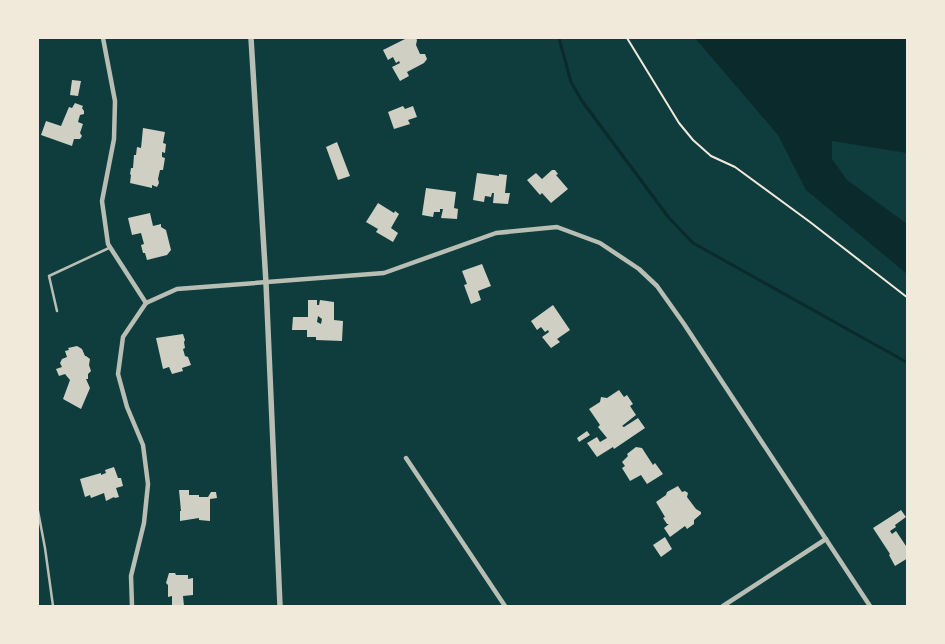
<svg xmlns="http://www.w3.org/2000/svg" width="945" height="644" font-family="'Playfair Display',serif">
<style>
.water{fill:#0a2a2b}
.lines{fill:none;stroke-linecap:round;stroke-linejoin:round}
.stream{stroke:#0a2a2b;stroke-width:3}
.building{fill:#cfcfc3;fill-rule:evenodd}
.path{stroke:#f1e9da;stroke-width:2}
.service{stroke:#b8beb3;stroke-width:2.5}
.minor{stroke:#b8beb3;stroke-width:4.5}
.tertiary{stroke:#b8beb3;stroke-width:5.5}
</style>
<rect width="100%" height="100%" fill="#0f3d3e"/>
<path class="water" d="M695 38H907V153L832 141V159L847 180 907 224V274L806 190 778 135Z"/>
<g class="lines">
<path class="stream" d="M559 38 571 82 582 101 669 218 693 243 908 363"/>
</g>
<g class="building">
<path d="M407 38H416L417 40 416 45 420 54H425L427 59 424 63 407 72 409 76 400 81 392 67 400 63 399 61 396 63 393 57 388 60 383 50Z"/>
<path d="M72 80 81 81 78 96 70 95Z"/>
<path d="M75 103 83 106 82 108 84 111V114L80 115 78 122 83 124 80 133 82 136 80 139H74L72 146 41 135 46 121 61 126 69 107 72 108Z"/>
<path d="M403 106 405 109 413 106 417 117 408 120 410 124 394 129 388 112Z"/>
<path d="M143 128 165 132 163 143 166 144 165 153 162 152V157L165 158 163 170H160L158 179 159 183 157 187 152 185V188L130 183 131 175 130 174 131 168H133L134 155H136L137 147 141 148Z"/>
<path d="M337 142 350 176 338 180 326 147Z"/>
<path d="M552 170H555L558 174 556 175 568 189 551 203 542 193 540 195 527 180 536 173 542 179Z"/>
<path d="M477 173 499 176V174L507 175 505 193H510L508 204 493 203 494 193H492L491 197 485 196 484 202 473 200Z"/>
<path d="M426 188 456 192 454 208 458 209 457 219 441 218 443 209H440V212H434L433 217 422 215Z"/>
<path d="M378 203 394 213 395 211 399 214 391 228 398 233 393 242 376 232 378 229 366 222Z"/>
<path d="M150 213 153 226 161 224V227L166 230 171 250 167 255 147 260 145 253H143L141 245 144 244 141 233 132 235 128 218Z"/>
<path d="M482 264 491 286 478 291 481 300 471 304 464 285 467 284 462 271Z"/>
<path d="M308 300H317V305H319L320 300 334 302V320L343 321 342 341 316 340V337H307V330H292L293 317H308ZM318 316 322 319 321 324 317 322Z"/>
<path d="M553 305 570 330 557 339 560 342 551 348 542 337 549 332 548 330 545 332 541 327 537 330 531 321Z"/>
<path d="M183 334 185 340 184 342 185 348 183 349 185 356 188 357 191 365 182 368 183 371 172 374 169 367 163 369 156 338Z"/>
<path d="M77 346 82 349 85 356H86L90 359 89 365 91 371 88 374V379H86L90 388 81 409 63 399 70 380 65 374 59 376 56 369 62 367 60 363 62 359 67 357 65 351 69 350 68 348Z"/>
<path d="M619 390 624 397 627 395 633 404 630 406 636 415 622 426 624 427 638 418 645 428 614 449 613 447 597 457 587 443 597 437 600 442 607 438 598 427 600 425 589 409 600 402 601 397 607 398Z"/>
<path d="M587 431 590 435 579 442 577 438Z"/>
<path d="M636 447 642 448 653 465 655 463 663 474 647 484 641 475 630 481 622 468 625 466 622 462 628 456 627 454Z"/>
<path d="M114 467 118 478H121L123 486 116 488 119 497 115 498 114 497 106 501 104 493 91 498 90 495 85 497 80 479 101 473V475L106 473 105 470Z"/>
<path d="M678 486 682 492 685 491 688 493 687 497 696 509 701 512V514L694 520V524L687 529 685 526 670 537 664 528 669 524H667L663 518 665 517 656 502 666 495 667 492Z"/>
<path d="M179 490H189V495H199V497H208L211 492H216L217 498 210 499V521L199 520V518L180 521V511H181Z"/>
<path d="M901 510 906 517 895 525 896 527 890 531 892 534 896 531 908 549V558L895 566 889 555 890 554 873 528Z"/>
<path d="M665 537 672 549 661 557 653 545Z"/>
<path d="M169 573H175L176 575H188V579L193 578V595L183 596 184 606H172V596L168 597V585L166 583Z"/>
</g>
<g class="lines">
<path class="path" d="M627 38 679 123 693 140 711 156 735 167 810 222 908 298"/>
<g class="service">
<path d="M57 311 49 276 109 248"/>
<path d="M38 511 45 548 53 606"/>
</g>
<g class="minor">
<path d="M103 38 115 101 114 139 102 201 108 244 146 303"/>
<path d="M406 458 505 606"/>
<path d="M132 606 131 576 144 523 148 484 143 445 127 407 118 374 123 337 146 303 177 289 384 273 496 233 557 227 600 243 639 269 657 286 684 324 870 606"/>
<path d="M723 606 826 539"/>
</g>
<path class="tertiary" d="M251 38 266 283 280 606"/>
</g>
<rect width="945" height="644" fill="none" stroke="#f1e9da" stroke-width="78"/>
</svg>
